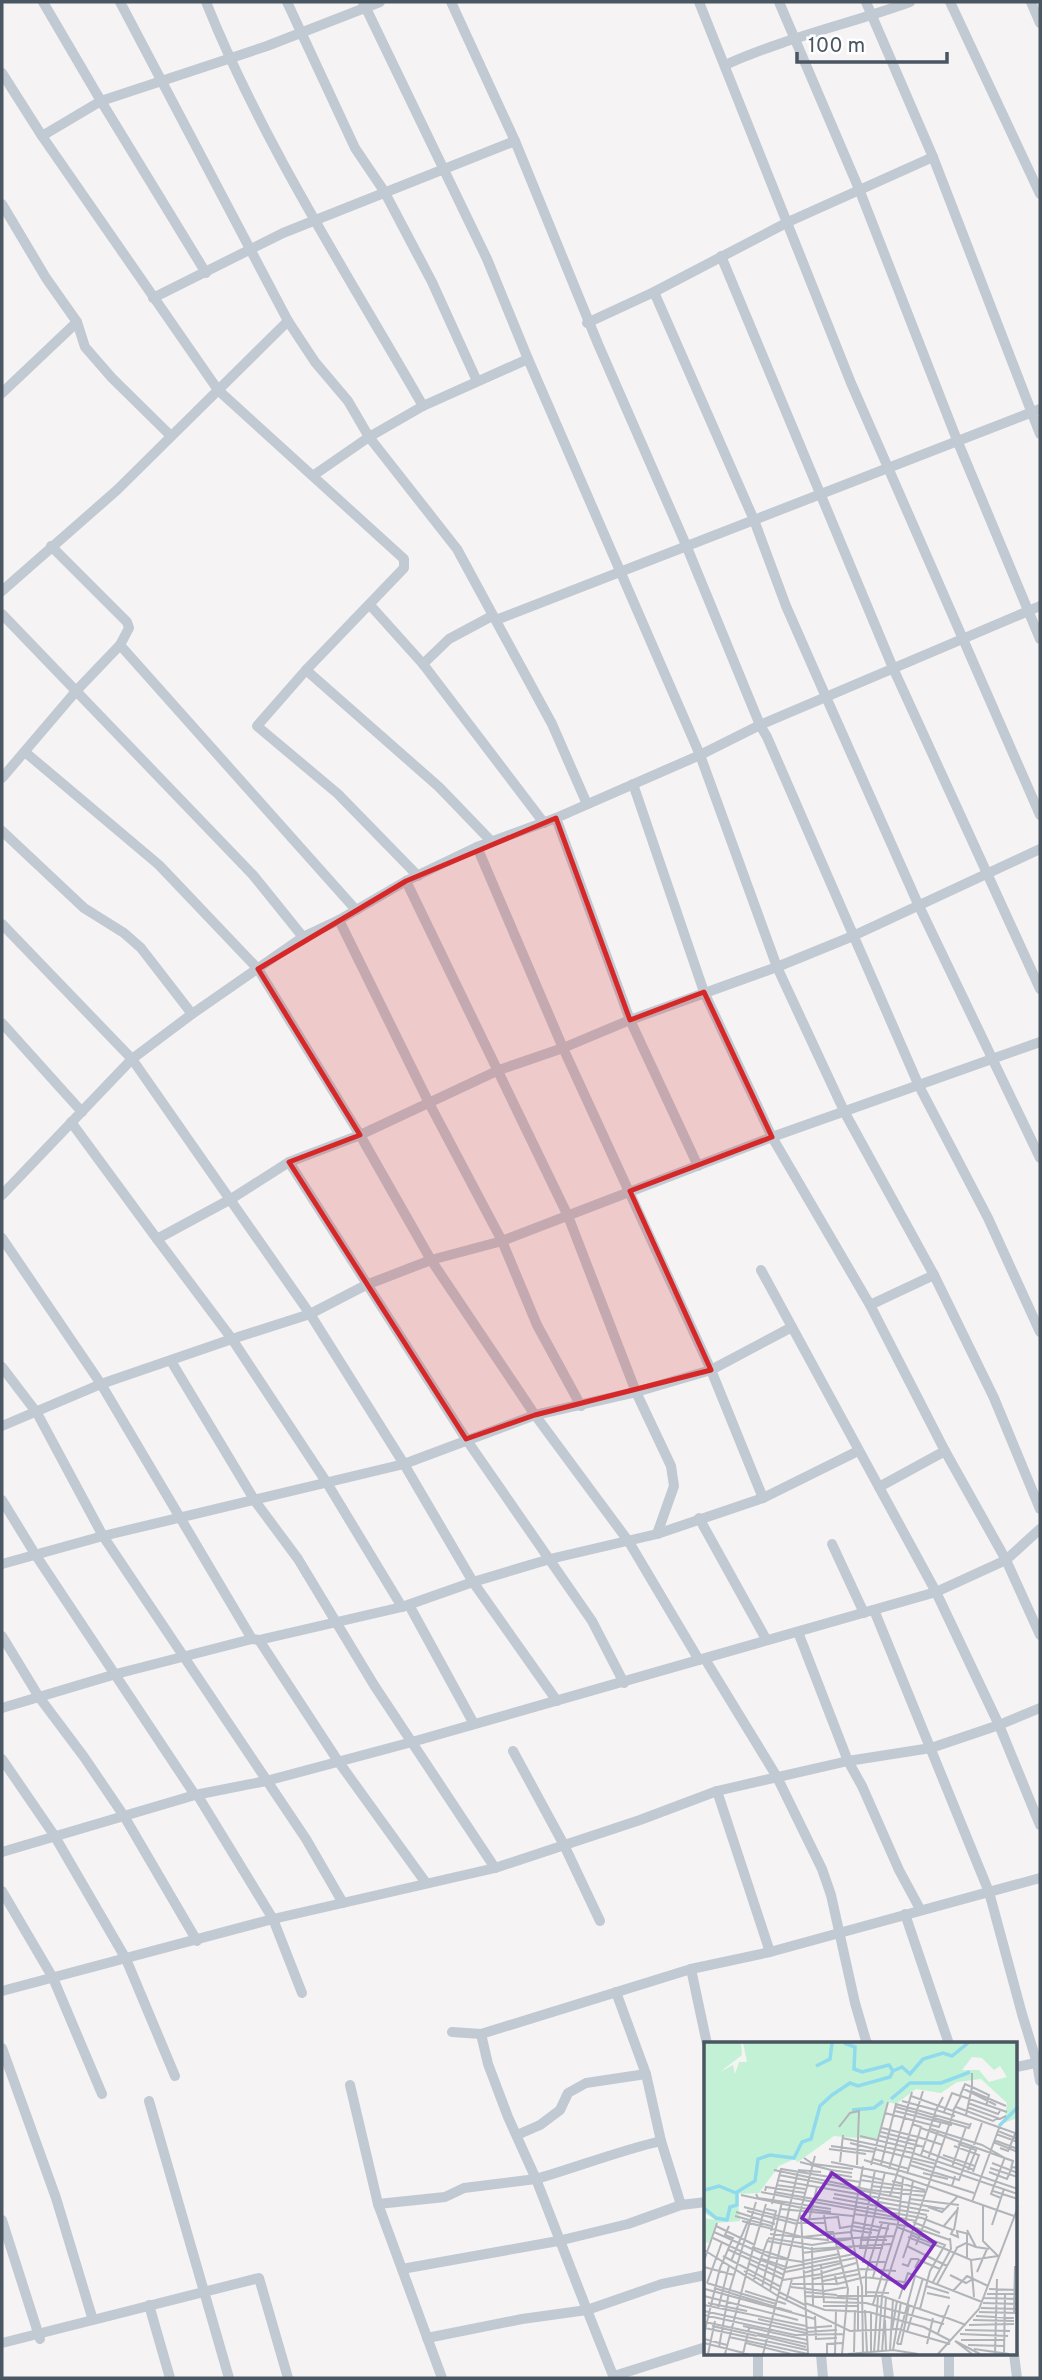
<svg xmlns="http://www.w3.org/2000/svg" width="1042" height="2380" font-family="Overpass,sans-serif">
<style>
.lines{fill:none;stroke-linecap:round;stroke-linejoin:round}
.minor{stroke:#c1cad2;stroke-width:10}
.marked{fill:#d62828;fill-opacity:0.2;stroke:#d62828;stroke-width:5;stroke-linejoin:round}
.inset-river{fill:none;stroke:#90daee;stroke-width:3.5}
.inset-road{fill:none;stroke:#b1b4b9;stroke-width:2}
.view{fill:#7b2cbf;fill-opacity:0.15;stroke:#7b2cbf;stroke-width:3.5}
.inset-edge{fill:none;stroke:#4a5661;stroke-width:3.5}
</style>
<rect width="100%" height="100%" fill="#f5f3f3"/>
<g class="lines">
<g class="minor">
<path d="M43 2 101 101 206 273"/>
<path d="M120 2 288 321 315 362 348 401 369 437 457 549 552 724 587 804"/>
<path d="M206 2C263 144 347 273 423 406"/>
<path d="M287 2 355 148 384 191 432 282 477 381"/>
<path d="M363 2 487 259 528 359 700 755 777 967 845 1113 934 1275 994 1398 1040 1509"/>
<path d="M451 2 515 141 598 344 686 545 760 725 767 737 919 1086 988 1218 1040 1332"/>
<path d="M699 2 851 383 1040 815"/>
<path d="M779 2 859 189 957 440 1040 639"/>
<path d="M866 2 933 157 1040 434"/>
<path d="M950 2 1040 194"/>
<path d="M1031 2 1040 23"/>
<path d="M725 65C785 38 849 24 910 2"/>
<path d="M2 73 42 136 218 390 404 559V568L306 670 257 726 338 794 418 876"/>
<path d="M42 136 101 101 267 46 380 2"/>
<path d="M2 204 46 278 77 322 85 347 112 378 171 436"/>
<path d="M721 256 893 668 1040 989"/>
<path d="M654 292 754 520 786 606 826 697 918 904 1040 1158"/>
<path d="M153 298 283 233 515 141"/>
<path d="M587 323 654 292 788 222 933 157"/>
<path d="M2 393 77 322"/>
<path d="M314 475 369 437 423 406 528 359"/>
<path d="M2 591 117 490 288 321"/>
<path d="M370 605 423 664 544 823"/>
<path d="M2 614 253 875 303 937"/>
<path d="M120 645 356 910"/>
<path d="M423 664 449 639 492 616 496 620 1040 409"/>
<path d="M306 670 439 787 491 841"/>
<path d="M25 752 159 865 258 969 360 1135 431 1260 535 1415 629 1542 699 1660"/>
<path d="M2 778 77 690 120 645 129 628 127 622 51 546"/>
<path d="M633 784 704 992 772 1137 870 1305 945 1451 1006 1560 1040 1635"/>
<path d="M556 818 630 1020 698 1166"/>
<path d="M2 831 84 908 124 933 141 948 192 1014"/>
<path d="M477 847 563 1048 711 1370 763 1498"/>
<path d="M406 881 568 1216 636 1392 671 1466 674 1486 657 1534"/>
<path d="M339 920 429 1103 502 1241 537 1325 581 1406"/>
<path d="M2 924 132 1059 310 1314 404 1464 473 1582 557 1701"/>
<path d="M2 1023 82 1112"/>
<path d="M71 1122 157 1239"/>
<path d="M289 1162 466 1439 592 1621 624 1683"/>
<path d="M2 1195 132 1059 192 1014 303 937 339 920 406 881 477 847 556 818 700 755 760 725 1040 606"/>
<path d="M2 1238 101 1384 252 1639"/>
<path d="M761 1270 936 1592 999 1725 1040 1825"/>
<path d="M870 1305 934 1275"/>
<path d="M171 1361 255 1501 298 1559 374 1685 495 1868"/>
<path d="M2 1367 37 1413 103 1536 306 1839 343 1903"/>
<path d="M2 1426 101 1384 232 1339 310 1314 366 1285 431 1260 502 1241 772 1137 1040 1042"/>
<path d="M879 1487 945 1451"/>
<path d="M2 1500 35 1554 195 1795"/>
<path d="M699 1518 766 1639"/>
<path d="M832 1544 864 1613"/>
<path d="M2 1564 103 1536 404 1464 535 1415 636 1392 711 1370 792 1327"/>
<path d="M409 1605 474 1724"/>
<path d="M402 1607 327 1483 232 1339 157 1239 231 1199 289 1162 360 1135 499 1070 563 1048 630 1020 777 967 853 936 1040 849"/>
<path d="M874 1610 989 1892 1022 2014 1037 2063 1040 2081"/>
<path d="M798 1632 848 1761 862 1786 899 1870 920 1909"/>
<path d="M2 1636 39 1697 84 1757 124 1816 197 1941"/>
<path d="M259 1640 338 1761 426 1883"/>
<path d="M705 1659 777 1777 822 1869 831 1895 855 2003 867 2044"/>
<path d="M2 1708 116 1674 252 1639 259 1640 402 1607 473 1582 550 1559 657 1534 763 1498 858 1451"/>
<path d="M513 1751 564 1845 600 1921"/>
<path d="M2 1759 54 1835 126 1959 175 2076"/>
<path d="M717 1791 770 1952"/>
<path d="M198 1796 273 1919 302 1993"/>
<path d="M2 1852 195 1795 266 1781 412 1742 936 1592 1006 1560 1040 1529"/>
<path d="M2 1891 53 1978 102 2094"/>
<path d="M905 1914 949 2044"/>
<path d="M691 1969 707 2044"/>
<path d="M2 1991 273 1919 495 1868 640 1820 717 1791 848 1761 931 1748 999 1725 1040 1708"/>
<path d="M616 1992 646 2074 661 2141 681 2205 706 2202"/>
<path d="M452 2032 481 2034 691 1969 770 1952 1040 1878"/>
<path d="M481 2034 488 2064 508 2117 536 2179C578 2167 618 2151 661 2141"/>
<path d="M2 2048 56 2198 92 2317"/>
<path d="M1016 2067 1040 2062"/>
<path d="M350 2085 378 2204 445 2197 464 2188 536 2179 587 2310 662 2284 706 2275"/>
<path d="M149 2101 229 2378"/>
<path d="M517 2135 540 2125 560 2110 568 2093 586 2083 646 2074"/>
<path d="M378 2204 442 2378"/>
<path d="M2 2220 40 2339"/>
<path d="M402 2269 558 2241 628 2224 681 2205"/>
<path d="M149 2305 170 2378"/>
<path d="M427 2338 522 2319 587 2310 614 2378"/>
<path d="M2 2343 259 2278 288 2378"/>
<path d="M758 2354V2378"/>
<path d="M821 2354 823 2378"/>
<path d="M886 2354 889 2378"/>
<path d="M1014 2354 1017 2378"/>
<path d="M614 2376 706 2347"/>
<path d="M949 2378V2354"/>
</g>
</g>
<path class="marked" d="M556 818 630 1020 704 992 772 1137 630 1191 711 1370 535 1415 466 1439 289 1162 360 1135 258 969 406 881Z"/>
<g transform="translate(704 2042)">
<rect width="313" height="313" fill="#f5f3f3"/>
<path d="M0 1H37L38 13 16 30 29 23 31 32 35 20H43L39 1H313V76L300 81 303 61 277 37 253 40 237 51 212 47 192 62 184 60 174 98 130 94 94 120 90 117 75 124 55 151 33 152 36 179 12 181 5 201 0 200V176L12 178 0 171ZM268 15 278 16 290 28 296 24 303 35 285 40 275 28H258Z" fill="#c3f1d5" fill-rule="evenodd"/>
<path class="inset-river" d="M112 24 126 17 128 1M189 29 198 25 206 32 219 17 239 11 248 14 264 1M187 57 206 41H237L266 30M148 68 170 66 179 59M295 84 314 65M1 148 15 144 32 151M0 166 12 176 23 178 26 165 33 163V150L51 139 54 117 66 113 90 116 98 100 107 97 116 64 128 53 146 41 154 44 186 35 189 29 185 23 158 30 150 27 151 5 140 1"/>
<path class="inset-road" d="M268 31V45L285 53 282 64M258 46 292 63M267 49 302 64M207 54 314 92M239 55 232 68 251 74M198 59 232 68 217 113M264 61 294 72 296 69M192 65 265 86 267 81M252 65 289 79 294 76M263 65 296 77 302 74M191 69 248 83M249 69 257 54 303 70M240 70 248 51 256 54 261 42 268 45 262 73M181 71 235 85 237 80M135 85 146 71 155 69 153 123M178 86 214 95M217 86 309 119 307 126M227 87 278 103 301 116M294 89 314 97M177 90 212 99M292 92 314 100M156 94 210 107M176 94 220 105M214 95 239 103M138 96 209 111 314 147M290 98 314 107M289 100 314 110M146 101 232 122M254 102 272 108 264 128M270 103 278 81M127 104 171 110M250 104 275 113 271 124M296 106 304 109 311 92M125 107 162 112M218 108 270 128M239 113 271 124 269 130M100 116 109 122 149 127M169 117 205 127M224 117 234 89M160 118 248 144M207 119 230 126M96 120 127 128M127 120 193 133 310 174M136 120 139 93M288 121 314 131M167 123 184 60M177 123 192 62 266 83M206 123 255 138 268 103M231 124 314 152M248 125 262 85M286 126 314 135M185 127 208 50M70 128 166 148M94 128 117 130M171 128 156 206H179M285 130 303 137 308 125 314 126M125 131 148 135M219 131 244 137M203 132 217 85 208 82M75 133 197 156M157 133 179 138M251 134 248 144 270 151M124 137 127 128 148 131M73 138 240 167M156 138 198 144M188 139 221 148M72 143 101 147M167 144 222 150M166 148 221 154M61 149 62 145 101 151M289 149 314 157M57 150 212 179M70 150 218 176 249 188 247 192 254 195 253 189 265 192M52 152 54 156 127 167M130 152 225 169M37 153 98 166M186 154 219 49M129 156 223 173M297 156 287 152 301 115M206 157 255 163M268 160 295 86M62 162 47 214 81 228M68 162 77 127 156 140M279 164V199L294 214M40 165 94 179M224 165 238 170 254 154M98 166 127 170M62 167 72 169 67 189M77 167 149 174M43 169 93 182M32 170 71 182M150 172 194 178M97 173 104 312M31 174 67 184M97 178 134 175 136 186 148 184M105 178 113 145M38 179 98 195 147 190M148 180 185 187M175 180 209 185 246 198M209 180 236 191M94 181H121M288 183 300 147M12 184 51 203M148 184 176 189M193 185 241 203 226 229 216 267M239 185 254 167M147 188 168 191M250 188 254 165M263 188 272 205 285 207M10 190 66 215 99 220M123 190H129L144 247 138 312M263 191V217M66 192 124 198 120 173M207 193 239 206M204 195 229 205M9 196 47 214 21 312M64 196 108 203 147 197M131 197 190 194M156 198H183M63 199 108 207 187 202M212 203 223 174M203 204 243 224M48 205 84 217M108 205 109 263M239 206 267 218 294 214M252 206 262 201 272 205M23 207 80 233M0 208 74 254 111 114M98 211 148 205M19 214 77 245M199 216 250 69M58 217 82 225M0 219 13 181M27 219 44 179M99 219 135 212M267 219 270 255M181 220H159L181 130M44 221 79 237M198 222 204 224 207 217H215M117 223 120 261M0 225 30 233M82 226 150 212M211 226 215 218 236 227M40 229 76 249M81 230 151 216M273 230 283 207M99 231 138 221M118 231 152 221M246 233 262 241 269 237M131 234 133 242 161 235 200 240M169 235 185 181M109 237 158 227 192 229M79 238 118 232M49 239 64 197M119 239 155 232M229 240 247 207 246 196M3 241 72 262M3 241 18 200M88 242H132M233 242 253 206M222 244 245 251M58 245 78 160M87 245 120 249M10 246 88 270M1 247 111 277M285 247 314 248M41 249 82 262M66 249 94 129M120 249 144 245M249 249 263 234 284 244M75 250 101 263M101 250 133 253M162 250 185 251M223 251 246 256M283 252H314M0 254 94 278M101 254 154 257M133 254H178L239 275M162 254V231L178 181M178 254 201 183 209 139M280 256 314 257M195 257 204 231 278 260M82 259 88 237M120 260 162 261 240 282M4 261 43 269M101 261 121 268 165 270 220 285 247 299M279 261 314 262M169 262 194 182 199 136M0 263 102 284M119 264H153M277 266 314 267M14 267 25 224M161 268 163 311M0 269 102 291M275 270 312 271M310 271 311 224M0 273 91 293 139 292M111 274 112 297 133 296M238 274 262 283M272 274 310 276M54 277 102 288M181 278 182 309M269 278 310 279M1 280 103 302M265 283 310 282M8 284 53 294M39 284 103 298M1 286 103 308M102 286 128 284M154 288V244M188 288 193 259M261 288 306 289M102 290 133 288M203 290 219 236M234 291 245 263M0 292 16 226 29 196 21 193 25 184M256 292 304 294M53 293 102 305M25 295 104 312M0 297 23 303M257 298H301M251 299 276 312M251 299 268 312M0 301 44 312M42 301 87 312M193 302 211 234M193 302H197L205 263M223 302 229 276M264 303 300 304M15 305 25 250 52 160M270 307 305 312M186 308 189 257M189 308 197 260M150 310 151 268M167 310V270M170 310 174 254M174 310 178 254M178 310 182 255M4 312 11 279M39 312 45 286M59 312 74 254 146 289 194 287 246 302M123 312V302L138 301M131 312 132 268M144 312 189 308 214 312M159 312 158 245 147 190 159 124M234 312 275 267 314 165M291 312 293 237M300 312 301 252"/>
<path class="view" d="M128 131 231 201 200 246 98 176Z"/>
<rect width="313" height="313" class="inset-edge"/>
</g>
<rect width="1042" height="2380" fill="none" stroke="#4a5661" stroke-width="7"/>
<path d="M797 52v10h150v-10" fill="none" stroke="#4a5661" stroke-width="3.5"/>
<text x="808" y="52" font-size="21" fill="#4a5661" stroke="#ffffff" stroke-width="5" paint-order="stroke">100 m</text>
</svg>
